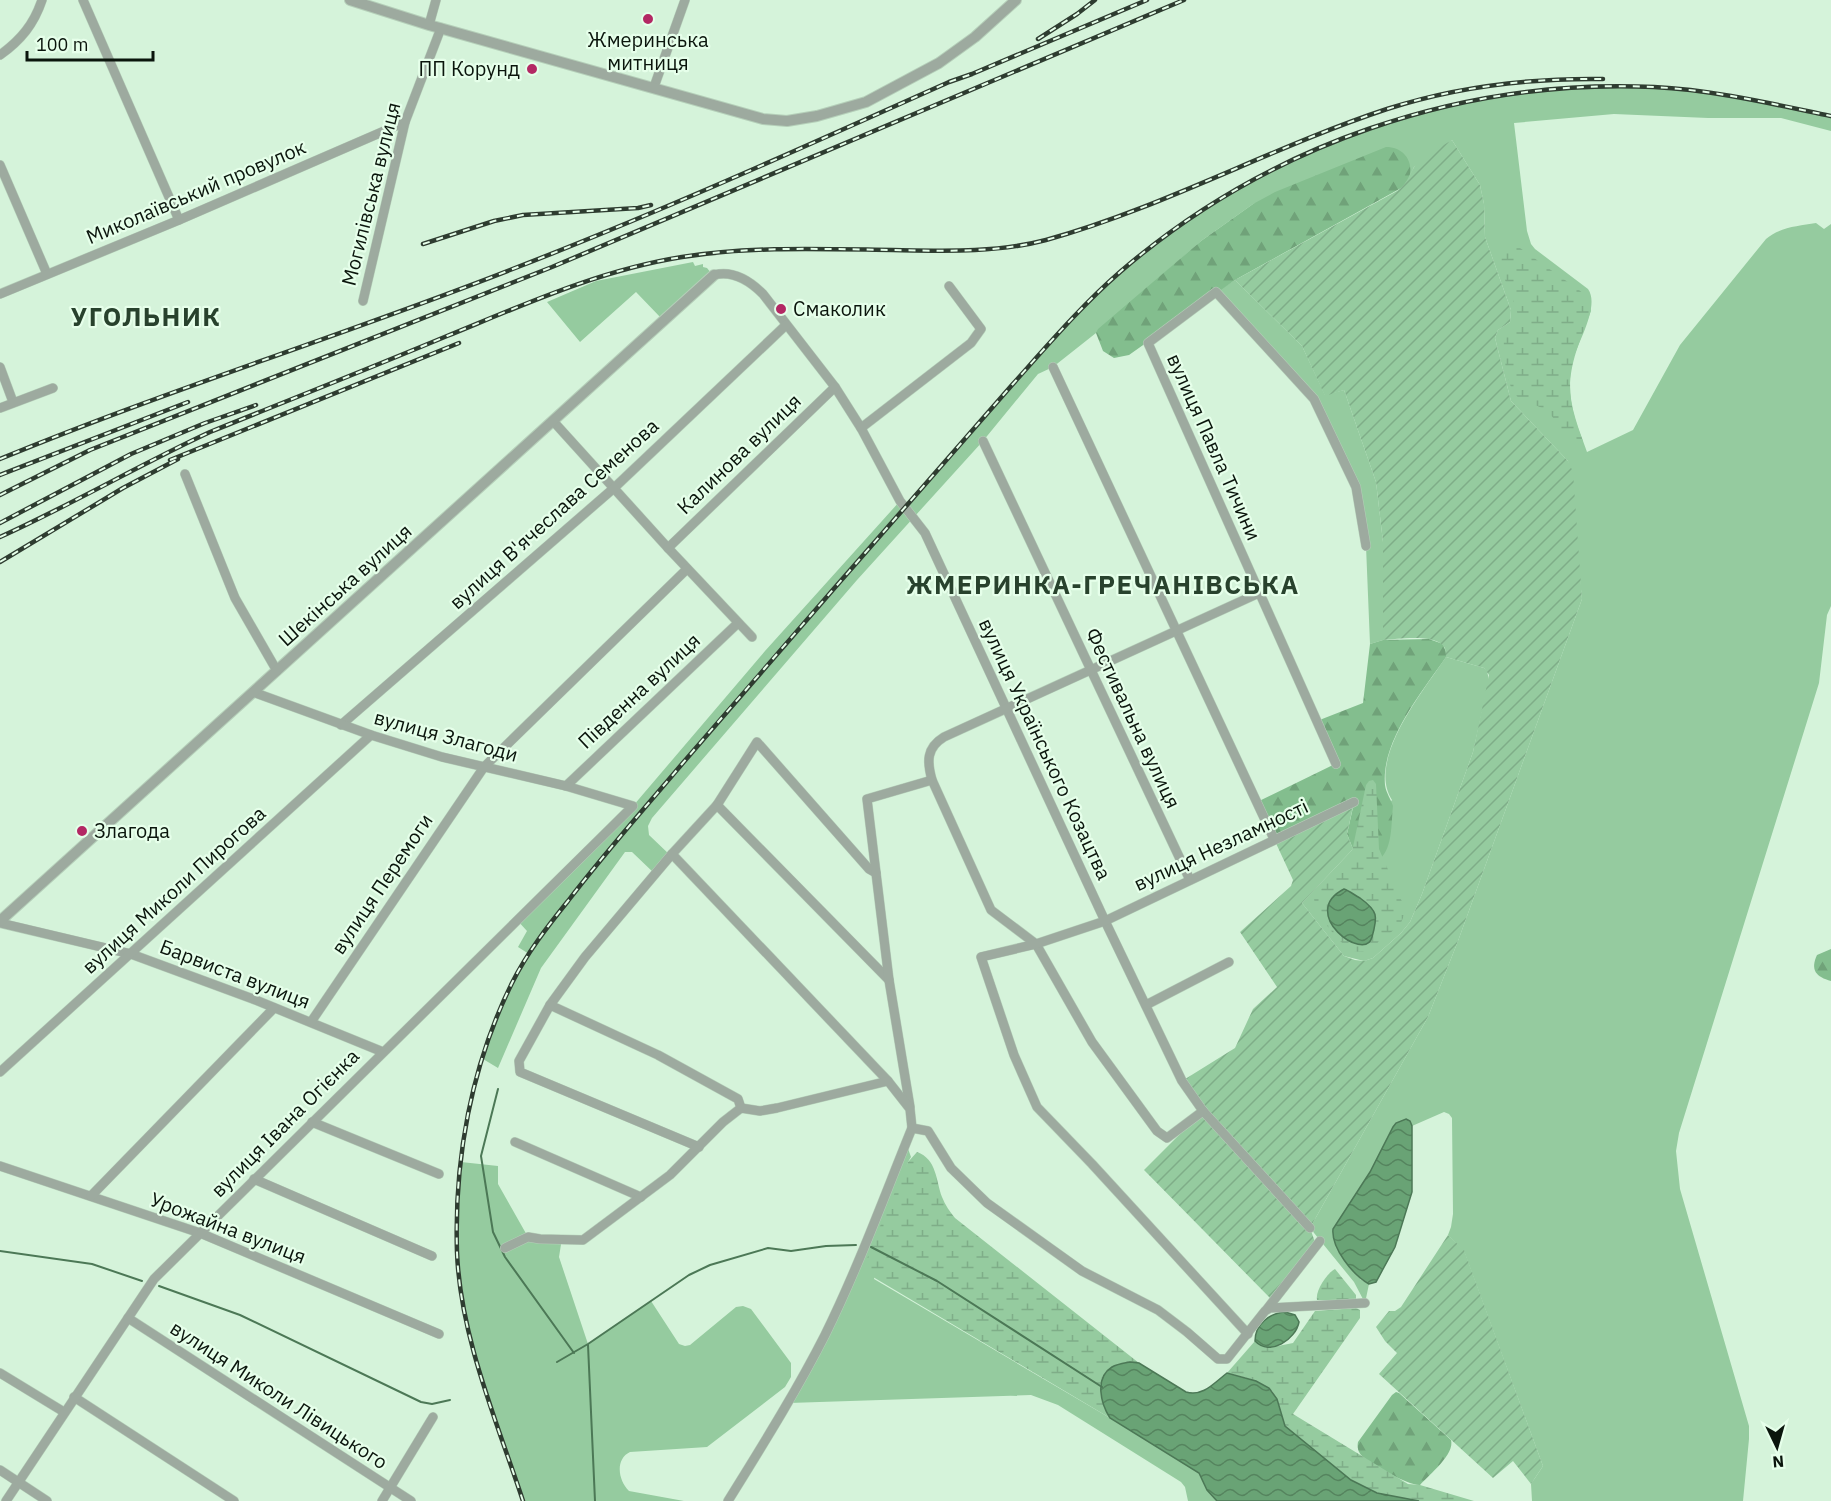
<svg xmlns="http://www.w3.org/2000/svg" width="1831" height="1501" font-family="'IBM Plex Sans',sans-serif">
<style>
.grass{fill:#95cb9f}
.forest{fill:url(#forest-firs)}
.wetland{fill:url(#wetland-marsh)}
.garden{fill:url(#garden-furrows)}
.water{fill:url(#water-waves);stroke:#4c7856;stroke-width:1.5}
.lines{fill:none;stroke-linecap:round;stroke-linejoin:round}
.stream{stroke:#4c7856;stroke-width:2}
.minor-casing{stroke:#b5cfb9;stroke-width:10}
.tertiary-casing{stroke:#b5cfb9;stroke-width:12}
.minor{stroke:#9daa9f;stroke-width:9}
.tertiary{stroke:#9daa9f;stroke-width:10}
.rail-casing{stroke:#2e3c30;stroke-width:4.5}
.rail{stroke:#e6ffea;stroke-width:2;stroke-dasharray:7;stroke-linecap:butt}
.poi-dot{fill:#b32864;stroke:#e6ffea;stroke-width:2}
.labels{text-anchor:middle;stroke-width:4.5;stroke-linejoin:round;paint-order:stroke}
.poi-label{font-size:20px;fill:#0a150c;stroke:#e6ffea;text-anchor:start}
.street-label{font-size:20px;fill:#0a150c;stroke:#e6ffea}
.district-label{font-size:26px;font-weight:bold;letter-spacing:1.5px;fill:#28422d;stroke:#e6ffea}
</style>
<defs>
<pattern id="forest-firs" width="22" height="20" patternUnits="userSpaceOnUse" patternTransform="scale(1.5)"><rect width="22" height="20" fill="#83be8e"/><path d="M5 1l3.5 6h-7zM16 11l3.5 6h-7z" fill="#70a279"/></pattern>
<pattern id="wetland-marsh" width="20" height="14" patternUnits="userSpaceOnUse" patternTransform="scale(1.5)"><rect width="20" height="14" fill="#95cb9f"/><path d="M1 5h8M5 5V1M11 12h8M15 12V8" fill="none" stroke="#7fad88"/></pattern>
<pattern id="garden-furrows" width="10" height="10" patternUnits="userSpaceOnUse" patternTransform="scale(1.5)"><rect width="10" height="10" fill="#95cb9f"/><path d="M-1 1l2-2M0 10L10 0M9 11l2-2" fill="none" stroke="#7fad88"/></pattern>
<pattern id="water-waves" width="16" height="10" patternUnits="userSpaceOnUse" patternTransform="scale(1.5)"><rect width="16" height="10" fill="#69a375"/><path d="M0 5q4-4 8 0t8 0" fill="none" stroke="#55845e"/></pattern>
</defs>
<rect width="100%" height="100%" fill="#d5f3da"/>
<g class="grass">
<path d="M1654,87L1748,99L1831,116V131L1781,118H1708L1614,114L1514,123L1527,231L1531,244L1535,249L1588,289C1600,306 1578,342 1573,360C1564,394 1576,421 1587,452L1633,430L1680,345L1766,239C1780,227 1798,226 1816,223L1824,229L1831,224V606L1827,615L1819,683L1679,1133L1676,1151L1680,1189L1749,1426V1439L1743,1501H1532L1531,1484L1543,1466L1464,1251L1448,1235L1451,1227L1453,1214L1452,1118L1449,1114L1444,1112L1412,1126L1410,1121L1396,1123L1370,1172L1360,1279L1369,1284L1365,1303L1354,1282L1310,1228L1428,1017L1458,941L1582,599L1568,461L1511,401L1495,338L1498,330L1510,322L1511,310L1485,237L1484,204L1480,185L1452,140L1414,167L1407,182L1410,169L1253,204L1201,241L1096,333L1053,367L1038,374L983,441L857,580L652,818L648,826L649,835L671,856L655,874L632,852H625L541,968L498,1068L483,1059L503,1002L529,954L518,947L527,931L517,920L633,806L765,651L900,501L906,508C971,433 1034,353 1106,285C1221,177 1375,109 1531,91C1572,87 1613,87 1654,87Z"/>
<path d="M693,262L695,266L703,264V267L707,268L711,273L661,318L636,292L580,342L547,302L596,281Z"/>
<path d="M1235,280L1302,346L1325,395L1344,390L1376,482L1383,542V640L1370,644L1366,546L1360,503L1314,399L1216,292Z"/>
<path d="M1446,657L1484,668L1487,671L1489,680L1473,752L1422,894L1410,922L1401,933L1373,958L1364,961L1344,956L1302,903L1353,849L1392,800C1366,760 1424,690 1446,657Z"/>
<path d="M906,1143L911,1157L908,1162L874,1279L1110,1418L1199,1473L1207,1490L1217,1501H1188L1185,1487L1181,1482L1058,1405L1031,1395L789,1403L806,1371Z"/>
<path d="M461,1162L498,1166V1184L528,1237L562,1238L559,1257L588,1344L651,1301L679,1344L685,1346L690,1345L736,1307L743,1306L751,1309L791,1363V1377L785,1387L707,1447L630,1452C615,1459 618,1480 629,1491L684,1501H523C497,1423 460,1337 457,1254C456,1223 459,1192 461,1162Z"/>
</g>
<g class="forest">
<path d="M1386,147C1409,147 1418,171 1403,187L1235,280L1129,355L1114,358L1103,351L1096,333L1098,329L1201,241L1253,204L1275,192Z"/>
<path d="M1429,639L1443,644L1446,652V657C1422,692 1381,741 1385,785C1386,793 1391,799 1393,806C1391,824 1393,847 1380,859L1353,849L1347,834L1354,803L1274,839L1257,802L1335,764L1317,721L1363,703L1370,644L1383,640Z"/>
<path d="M1831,949V981C1816,977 1810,970 1817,955Z"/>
<path d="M1396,1392L1399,1393L1451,1440C1455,1454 1430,1474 1420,1485C1409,1486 1370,1464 1362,1456C1358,1452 1357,1447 1358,1442L1392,1395Z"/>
</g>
<g class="wetland">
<path d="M1515,248H1520L1579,290C1587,296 1590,301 1591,311C1571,364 1560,386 1583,441V446L1576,449C1563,440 1560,423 1548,412C1540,405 1528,404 1519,398C1506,389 1503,352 1504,337L1517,322L1518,316C1515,298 1494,267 1504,252Z"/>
<path d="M1373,780L1376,784L1379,849L1403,904L1405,913L1400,925L1366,952C1361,952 1356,952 1351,950C1339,943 1314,912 1314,898L1317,893L1350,861L1366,785L1369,781Z"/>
<path d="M917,1152C937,1159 936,1181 942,1197C945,1205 950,1212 955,1218L1139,1363L1117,1373L1108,1406L1110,1418L868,1274L866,1262L871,1247L908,1162Z"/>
<path d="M1335,1269L1356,1295V1300H1317C1315,1291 1327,1273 1335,1269Z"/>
<path d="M1356,1308L1360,1310V1318L1293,1414L1408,1484L1420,1485L1474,1501H1384L1375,1498L1288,1436L1273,1392C1261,1380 1243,1377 1227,1373L1255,1341L1259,1344L1278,1346L1293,1343L1315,1311Z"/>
</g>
<g class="garden">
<path d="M1452,140L1480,185L1484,204L1485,237L1511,310L1510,322L1498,330L1495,338L1511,401L1568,461L1573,472L1582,599L1458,941L1428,1017L1310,1228L1315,1242L1271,1299L1144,1170L1203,1111L1182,1081L1235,1048L1253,1009L1277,987L1240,932L1291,886L1293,880L1274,839L1354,802L1347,834L1353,849L1302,903L1344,956L1355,960L1364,961L1373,958L1401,933L1410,922L1422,894L1473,752L1489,675L1484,668L1446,657L1445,648C1436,633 1399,639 1383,640V542L1376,482L1344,390L1325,396L1302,346L1235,280L1397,191C1410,182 1409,171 1419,161C1428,152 1441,147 1452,140Z"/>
<path d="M1448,1235L1464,1250L1543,1466L1531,1484L1513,1461L1493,1478L1379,1374L1397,1353L1385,1341L1376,1327L1389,1311H1395L1401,1307Z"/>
</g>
<g class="water">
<path d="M1344,889C1350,891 1354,895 1360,898C1378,911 1378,916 1372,937C1365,964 1297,913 1344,889Z"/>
<path d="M1406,1119L1410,1121L1412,1126V1192L1395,1247L1376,1282L1369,1284C1353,1275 1331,1248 1333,1229L1370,1172L1393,1127L1396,1123Z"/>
<path d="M1285,1312L1295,1315L1299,1322C1296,1339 1270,1357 1255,1341C1255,1324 1270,1313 1285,1312Z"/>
<path d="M1130,1362L1139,1363L1186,1392C1203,1397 1214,1383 1227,1373L1256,1381L1269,1388L1277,1399L1285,1426L1351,1480L1377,1493L1419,1501H1217L1207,1490L1199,1473L1110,1418C1101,1404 1094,1378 1112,1367C1117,1364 1125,1363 1130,1362Z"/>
</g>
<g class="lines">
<g class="stream">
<path d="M498,1089L481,1156L493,1232L505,1257L574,1353"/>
<path d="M871,1247L937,1281L1102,1387"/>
<path d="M0,1251L92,1264L142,1281"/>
<path d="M159,1286L240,1315L421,1402L432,1404L450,1400"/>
<path d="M588,1345L595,1501"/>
<path d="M557,1362L588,1344L689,1275L710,1265L768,1248L791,1251L826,1246L856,1245"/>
</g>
<defs>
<g id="minor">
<path d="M83,0L179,220"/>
<path d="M429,25L436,0"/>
<path d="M0,55C21,40 34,24 42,0"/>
<path d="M654,87L685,0"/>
<path d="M0,165L47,274"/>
<path d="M714,275C733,270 750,281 763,294L835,387L861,428L900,501L925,533L1105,921L1182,1081L1203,1111L1310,1228"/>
<path d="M0,294L179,220L405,122"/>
<path d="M363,301L405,122L441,28"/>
<path d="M0,367L13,402"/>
<path d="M1053,367L1274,839"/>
<path d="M0,408L53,388"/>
<path d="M553,421L668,548L752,637"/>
<path d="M861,428L971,343L981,329L949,286"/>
<path d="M983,441L1190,880"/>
<path d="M185,474L235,598L277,671"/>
<path d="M668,548L835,387"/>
<path d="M341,725L614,488L786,325"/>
<path d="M1336,764L1148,343L1216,292L1314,399L1356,487L1366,546"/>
<path d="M566,786L738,623"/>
<path d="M717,805L757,742L869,869L876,873"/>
<path d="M672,854L585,957L550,1005L658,1055L738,1099L741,1108"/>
<path d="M0,923L131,954L253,999L383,1052"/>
<path d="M550,1005L519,1061L520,1072L699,1147"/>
<path d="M1146,1005L1229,962"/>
<path d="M311,1022L484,767L687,569"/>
<path d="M0,1072L371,735"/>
<path d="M888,1081L672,854L717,805L889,980"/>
<path d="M910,1107L889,980L867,799L932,780"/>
<path d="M1203,1111L1167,1138L1157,1131L1092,1042L1036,944L991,910L932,780C927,762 926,748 944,737L1259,593"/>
<path d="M312,1122L439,1174"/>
<path d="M515,1142L641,1197"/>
<path d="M0,1166L200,1233L439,1334"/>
<path d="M254,1179L432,1256"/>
<path d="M91,1196L274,1008"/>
<path d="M505,1248L528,1237L540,1239L583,1240L670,1175L723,1122L741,1108L760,1111L777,1108L888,1081L910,1109L912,1128"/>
<path d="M1267,1309L1320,1241"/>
<path d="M128,1318L411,1501"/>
<path d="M1248,1334L1092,1164L1037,1107L1014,1055L981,957L1036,944L1105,921L1354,802"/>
<path d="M0,1373L64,1412"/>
<path d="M74,1397L234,1501"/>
<path d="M0,1470L47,1501"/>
<path d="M6,1501L154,1279L633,806L566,786L442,757L371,735L253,692"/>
<path d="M382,1501L433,1417"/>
<path d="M728,1501C762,1446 796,1392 825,1335C858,1268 884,1197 912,1128L928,1131L951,1168L987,1203L1082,1271L1158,1310L1187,1332L1218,1359H1227L1265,1311L1270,1308L1365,1303"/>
</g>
<g id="tertiary">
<path d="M350,0L429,25L763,119L787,121L817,116L866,102L939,63L975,37L1016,0"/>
<path d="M0,921L714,275"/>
</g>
</defs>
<use href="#minor" class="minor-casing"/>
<use href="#tertiary" class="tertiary-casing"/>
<use href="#minor" class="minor"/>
<use href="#tertiary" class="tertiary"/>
<defs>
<g id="rail">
<path d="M1038,39L1077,14L1095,0"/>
<path d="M423,244L494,221L523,215L638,208L651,205"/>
<path d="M0,459C167,390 341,336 510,270C658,213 804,147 949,82L972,74L1147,0"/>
<path d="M170,460L459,343"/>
<path d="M0,475L188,402"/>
<path d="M0,495L90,450L552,267L1184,0"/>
<path d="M0,523L131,454L205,423L256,405"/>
<path d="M0,537C71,505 139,465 210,432C289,400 368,369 447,336C523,305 600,270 682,257C752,246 823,249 893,250C944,251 997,253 1046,240C1162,208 1272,147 1387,109C1455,87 1531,78 1603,79"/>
<path d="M0,562L123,488L178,459"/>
<path d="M523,1501C497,1422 460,1336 457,1252C454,1160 471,1066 512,983C527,953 547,927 568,901C604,854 644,809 682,764C791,637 902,511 1012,385C1047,346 1081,306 1120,272C1267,145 1461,78 1654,87C1714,90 1773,104 1831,116"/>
</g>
</defs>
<use href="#rail" class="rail-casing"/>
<use href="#rail" class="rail"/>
</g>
<g class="poi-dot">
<circle cx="648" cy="19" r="6"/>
<circle cx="532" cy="69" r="6"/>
<circle cx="781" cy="309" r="6"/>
<circle cx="82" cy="831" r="6"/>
</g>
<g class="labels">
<g class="poi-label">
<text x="648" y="47" text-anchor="middle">Жмеринська<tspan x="648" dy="23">митниця</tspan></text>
<text x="520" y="76" text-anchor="end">ПП Корунд</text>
<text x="793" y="316">Смаколик</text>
<text x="94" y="838">Злагода</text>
</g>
<g class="street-label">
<text transform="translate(196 192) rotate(-23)" y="7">Миколаївський провулок</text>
<text transform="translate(371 194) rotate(-76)" y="7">Могилівська вулиця</text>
<text transform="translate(1214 447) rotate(66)" y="7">вулиця Павла Тичини</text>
<text transform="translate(739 454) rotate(-44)" y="7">Калинова вулиця</text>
<text transform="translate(554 514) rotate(-42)" y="7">вулиця В'ячеслава Семенова</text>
<text transform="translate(345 585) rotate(-42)" y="7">Шекінська вулиця</text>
<text transform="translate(639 691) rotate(-43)" y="7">Південна вулиця</text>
<text transform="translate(1133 718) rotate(65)" y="7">Фестивальна вулиця</text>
<text transform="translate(446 736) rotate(15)" y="7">вулиця Злагоди</text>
<text transform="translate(1045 749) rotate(65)" y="7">вулиця Українського Козацтва</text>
<text transform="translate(1221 845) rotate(-25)" y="7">вулиця Незламності</text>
<text transform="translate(382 884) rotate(-56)" y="7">вулиця Перемоги</text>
<text transform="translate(174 890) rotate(-42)" y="7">вулиця Миколи Пирогова</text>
<text transform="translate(235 974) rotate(21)" y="7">Барвиста вулиця</text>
<text transform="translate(285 1123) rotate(-45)" y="7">вулиця Івана Огієнка</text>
<text transform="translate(228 1228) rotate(21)" y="7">Урожайна вулиця</text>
<text transform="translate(279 1395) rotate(33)" y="7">вулиця Миколи Лівицького</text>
</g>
<g class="district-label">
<text x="146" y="326">УГОЛЬНИК</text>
<text x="1103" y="594">ЖМЕРИНКА-ГРЕЧАНІВСЬКА</text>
</g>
</g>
<g transform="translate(1777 1447) rotate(175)" stroke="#e6ffea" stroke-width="4.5" paint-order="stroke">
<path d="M0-4.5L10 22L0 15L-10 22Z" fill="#0a150c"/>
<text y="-9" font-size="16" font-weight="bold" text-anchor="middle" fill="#0a150c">N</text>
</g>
<path d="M27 51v9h126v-9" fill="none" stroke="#0a150c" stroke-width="3"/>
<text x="36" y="51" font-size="18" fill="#0a150c" stroke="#e6ffea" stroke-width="4.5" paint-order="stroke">100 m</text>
</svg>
